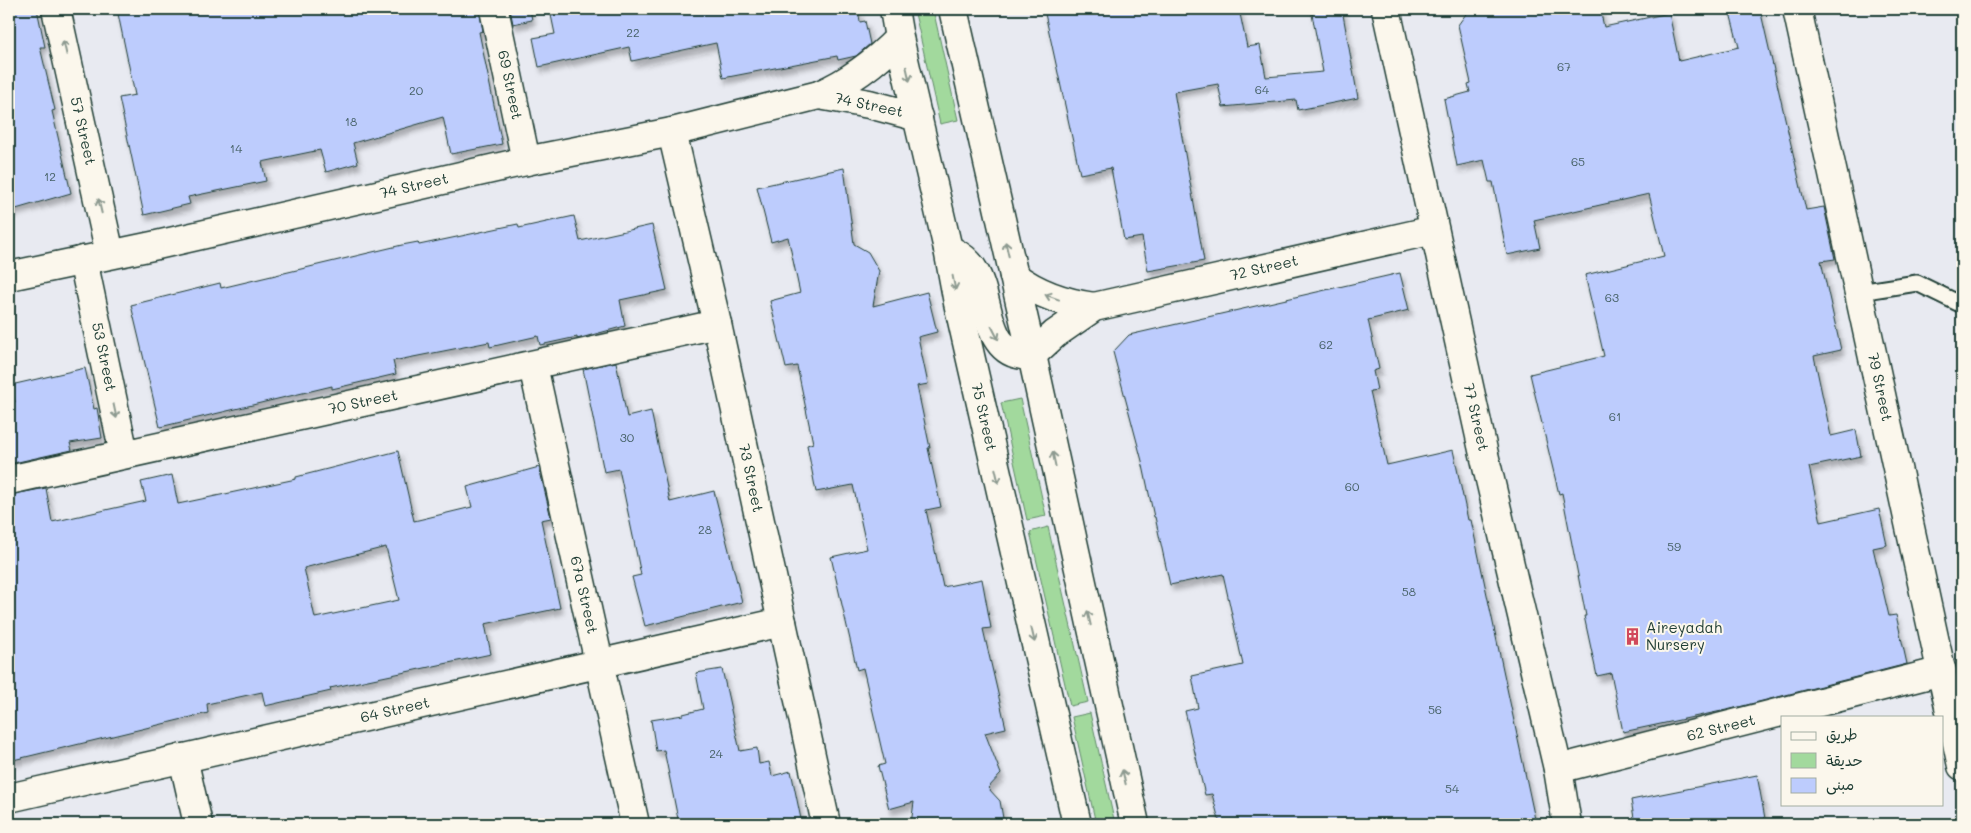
<svg xmlns="http://www.w3.org/2000/svg" width="1971" height="833" font-family="Mali,'Playpen Sans Arabic',sans-serif">
<style>
.green{fill:#a2d99d;stroke:#608b68}
.building{fill:#bdccfd;stroke:#1f3d34;fill-rule:evenodd;filter:url(#shadow)}
.lines{fill:none;stroke-linecap:round;stroke-linejoin:round}
.service-casing{stroke:#1f3d34;stroke-width:19}
.minor-casing{stroke:#1f3d34;stroke-width:31}
.tertiary-casing{stroke:#1f3d34;stroke-width:31}
.service{stroke:#fbf7ec;stroke-width:15}
.minor{stroke:#fbf7ec;stroke-width:28}
.tertiary{stroke:#fbf7ec;stroke-width:28}
.oneway{stroke:#8d9a90}
.labels{text-anchor:middle;stroke-width:4;stroke-linejoin:round;paint-order:stroke}
.number-label{font-size:12px;fill:#466166}
.street-label{font-size:15px;fill:#1f3d34;stroke:#fbf7ec}
.poi-label{font-size:15px;fill:#1f3d34;stroke:#fbf7ec;text-anchor:start}
</style>
<defs>
<filter id="shadow"><feDropShadow dx="3" dy="5.5" stdDeviation="2.5" flood-color="#0004"/></filter>
</defs>
<rect width="100%" height="100%" fill="#e8eaf1"/>
<filter id="ink" filterUnits="userSpaceOnUse"><feTurbulence type="fractalNoise" baseFrequency=".02" numOctaves="2"/><feDisplacementMap in="SourceGraphic" scale="10" xChannelSelector="R" yChannelSelector="G"/><feConvolveMatrix kernelMatrix="1 2 1 2 8 2 1 2 1" color-interpolation-filters="sRGB"/></filter>
<g filter="url(#ink)">
<g class="green">
<path d="M914,9H933L958,120L940,124Z"/>
<path d="M1020,399L1046,516L1027,520L1001,403Z"/>
<path d="M1048,527L1088,702L1070,706L1030,532Z"/>
<path d="M1090,713L1115,824H1096L1072,717Z"/>
</g>
<g class="building">
<path d="M9,9H37L45,47H40L55,110L52,111L71,193L9,211Z"/>
<path d="M117,9H479L483,31L479,32L502,144L451,154L443,117L353,143L358,163L326,172L320,150L262,162L266,181L188,197L190,204L144,215L119,98L135,95Z"/>
<path d="M510,9H530L532,20L513,24Z"/>
<path d="M579,9H858L860,22L865,21L870,44L856,56L838,60L837,56L723,78L716,43L632,61L629,47L539,67L533,38L555,34L551,15Z"/>
<path d="M1044,9H1239L1247,47L1260,45L1266,77L1323,72L1311,9H1342L1358,98L1298,110L1296,100L1223,107L1218,84L1174,92L1204,261L1148,271L1142,237L1124,240L1111,168L1080,174Z"/>
<path d="M1480,9H1600L1604,27L1669,13L1679,61L1739,47L1729,9H1760L1806,210L1824,207L1835,259L1821,261L1841,350L1814,356L1831,436L1856,430L1861,456L1809,467L1821,522L1879,509L1887,545L1873,548L1889,616L1896,615L1907,664L1731,709L1623,732L1611,673L1597,676L1584,616H1586L1562,493L1559,494L1530,374L1604,356L1585,275L1664,256L1649,194L1534,220L1540,248L1507,255L1493,182H1489L1484,160L1457,166L1444,99L1470,92L1468,84L1471,83L1458,25L1468,11Z"/>
<path d="M844,168L854,244L868,252L879,271L873,306L927,292L937,332L918,337L928,384L917,386L930,448H928L941,507L926,510L943,587L982,579L991,628L983,629L1006,728L985,733L1001,774L988,788L1000,801L1004,824H911L914,802L889,809L878,766L885,764L863,668L857,670L831,557L867,549L853,485L816,492L807,445L813,443L797,366L786,368L770,301L800,293L788,237L771,242L757,187Z"/>
<path d="M574,216L580,241L652,225L667,290L620,300L625,326L577,339V337L540,345L538,336L490,347L489,342L393,361L396,374L332,389V386L160,427L131,305L220,283L221,288L402,245L418,242L419,245L518,224L519,228Z"/>
<path d="M1400,273L1409,310L1368,320L1379,369L1373,371L1377,390L1370,391L1387,465L1453,450L1468,520H1471L1536,824H1220L1212,794L1205,795L1185,711L1198,708L1192,676L1243,665L1223,574L1170,585L1155,517H1154L1142,461L1113,352L1129,335Z"/>
<path d="M616,362L627,417L651,411L670,502L714,491L742,602L645,626L632,577L641,575L619,469L604,472L583,369Z"/>
<path d="M85,368L94,409L97,408L102,438L70,443L72,450L9,464V403L15,402L11,385Z"/>
<path d="M398,451L414,521L472,507L467,487L539,467L551,518L541,520L560,608L485,624L491,654L330,688L331,691L265,706L262,692L207,704L208,713L9,761V495L46,488L52,522L146,501L141,482L172,475L178,504L296,479V477ZM386,547L399,600L315,618L304,568Z"/>
<path d="M722,669L740,751L757,748L759,764L769,762L772,776L791,771L802,824H679L664,750L656,751L651,720L683,715V714L703,709L696,673Z"/>
<path d="M1757,775L1766,824H1635L1631,800Z"/>
</g>
<g class="lines">
<defs>
<path id="service" d="M1859,292L1917,283L1962,305"/>
<g id="minor">
<path d="M56,9L110,254"/>
<path d="M494,9L526,161"/>
<path d="M1386,9L1483,450L1558,769L1567,824"/>
<path d="M1797,9L1962,766"/>
<path d="M819,95L869,104L918,117"/>
<path d="M672,132L717,324L826,824"/>
<path d="M83,260L124,454"/>
<path d="M9,276L157,245L526,161L672,132L819,95C851,81 875,63 899,38"/>
<path d="M1014,276C1038,294 1064,303 1094,307"/>
<path d="M1032,355L1055,334L1094,307L1434,230"/>
<path d="M533,366L635,824"/>
<path d="M9,480L717,324"/>
<path d="M183,758L198,824"/>
<path d="M1558,769L1942,671"/>
<path d="M9,798L782,622"/>
</g>
<g id="tertiary">
<path d="M894,9L899,38L948,249L958,303L1077,824"/>
<path d="M953,9L1032,355L1135,824"/>
<path d="M948,249C959,254 968,260 974,271C992,299 983,359 1032,355"/>
</g>
</defs>
<use href="#service" class="service-casing"/>
<use href="#minor" class="minor-casing"/>
<use href="#tertiary" class="tertiary-casing"/>
<use href="#service" class="service"/>
<use href="#minor" class="minor"/>
<use href="#tertiary" class="tertiary"/>
</g>
<defs><path id="oneway-shaft" d="M-6 0H5M1.5-3L5.5 0L1.5 3" fill="none" stroke-width="1.6" stroke-linecap="round" stroke-linejoin="round" transform="scale(1.25)"/></defs>
<g class="oneway">
<use href="#oneway-shaft" transform="translate(65 48) rotate(-103)"/>
<use href="#oneway-shaft" transform="translate(908 74) rotate(77)"/>
<use href="#oneway-shaft" transform="translate(100 206) rotate(-103)"/>
<use href="#oneway-shaft" transform="translate(1007 249) rotate(-103)"/>
<use href="#oneway-shaft" transform="translate(954 283) rotate(79)"/>
<use href="#oneway-shaft" transform="translate(1052 297) rotate(-160)"/>
<use href="#oneway-shaft" transform="translate(995 333) rotate(63)"/>
<use href="#oneway-shaft" transform="translate(115 411) rotate(78)"/>
<use href="#oneway-shaft" transform="translate(1054 459) rotate(-102)"/>
<use href="#oneway-shaft" transform="translate(997 476) rotate(77)"/>
<use href="#oneway-shaft" transform="translate(1089 618) rotate(-103)"/>
<use href="#oneway-shaft" transform="translate(1033 635) rotate(77)"/>
<use href="#oneway-shaft" transform="translate(1124 777) rotate(-103)"/>
</g>
</g>
<defs>
<symbol id="building-bare" viewBox="-9 -9 18 18"><path d="M-4-6H4V6H1V3H-1V6H-4ZM-2.5-4.3h1.7v1.8h-1.7ZM.8-4.3h1.7v1.8H.8ZM-2.5-1h1.7V.8h-1.7ZM.8-1h1.7V.8H.8Z" fill="#d1495b" stroke="#fbf7ec" stroke-width="2.5" paint-order="stroke"/></symbol>
</defs>
<g fill-rule="evenodd">
<use href="#building-bare" x="1620" y="624" width="25" height="25"/>
</g>
<g class="labels">
<g class="number-label">
<text x="633" y="37">22</text>
<text x="1564" y="71">67</text>
<text x="1262" y="94">64</text>
<text x="416" y="95">20</text>
<text x="351" y="126">18</text>
<text x="236" y="153">14</text>
<text x="1578" y="166">65</text>
<text x="50" y="181">12</text>
<text x="1612" y="302">63</text>
<text x="1326" y="349">62</text>
<text x="1615" y="421">61</text>
<text x="627" y="442">30</text>
<text x="1352" y="491">60</text>
<text x="705" y="534">28</text>
<text x="1674" y="551">59</text>
<text x="1409" y="596">58</text>
<text x="1435" y="714">56</text>
<text x="716" y="758">24</text>
<text x="1452" y="793">54</text>
</g>
<g class="street-label">
<text transform="translate(510 85) rotate(78)" y="5">69 Street</text>
<text transform="translate(869 105) rotate(12)" y="5">74 Street</text>
<text transform="translate(83 131) rotate(77)" y="5">57 Street</text>
<text transform="translate(414 186) rotate(-13)" y="5">74 Street</text>
<text transform="translate(1264 268) rotate(-13)" y="5">72 Street</text>
<text transform="translate(104 357) rotate(78)" y="5">53 Street</text>
<text transform="translate(1880 387) rotate(78)" y="5">79 Street</text>
<text transform="translate(363 402) rotate(-12)" y="5">70 Street</text>
<text transform="translate(984 417) rotate(77)" y="5">75 Street</text>
<text transform="translate(1476 417) rotate(77)" y="5">77 Street</text>
<text transform="translate(751 478) rotate(78)" y="5">73 Street</text>
<text transform="translate(584 595) rotate(77)" y="5">67a Street</text>
<text transform="translate(395 710) rotate(-13)" y="5">64 Street</text>
<text transform="translate(1721 728) rotate(-14)" y="5">62 Street</text>
</g>
<g class="poi-label">
<text x="1646" y="633">Aireyadah<tspan x="1646" dy="17">Nursery</tspan></text>
</g>
</g>
<rect width="1971" height="833" fill="none" stroke="#fbf7ec" stroke-width="30"/>
<rect x="15" y="15" width="1941" height="803" fill="none" stroke="#1f3d34" stroke-width="2" filter="url(#ink)"/>
<rect x="1781" y="716" width="162" height="90" fill="#fbf7ec" stroke="#a3ada2"/>
<rect x="1791" y="732" width="25" height="8" fill="#fbf7ec" stroke="#a3ada2"/>
<text x="1826" y="740" font-size="15" fill="#1f3d34">طريق</text>
<rect x="1791" y="753" width="25" height="15" fill="#a2d99d" stroke="#a3ada2"/>
<text x="1826" y="766" font-size="15" fill="#1f3d34">حديقة</text>
<rect x="1791" y="778" width="25" height="15" fill="#bdccfd" stroke="#a3ada2"/>
<text x="1826" y="790" font-size="15" fill="#1f3d34">مبنى</text>
</svg>
